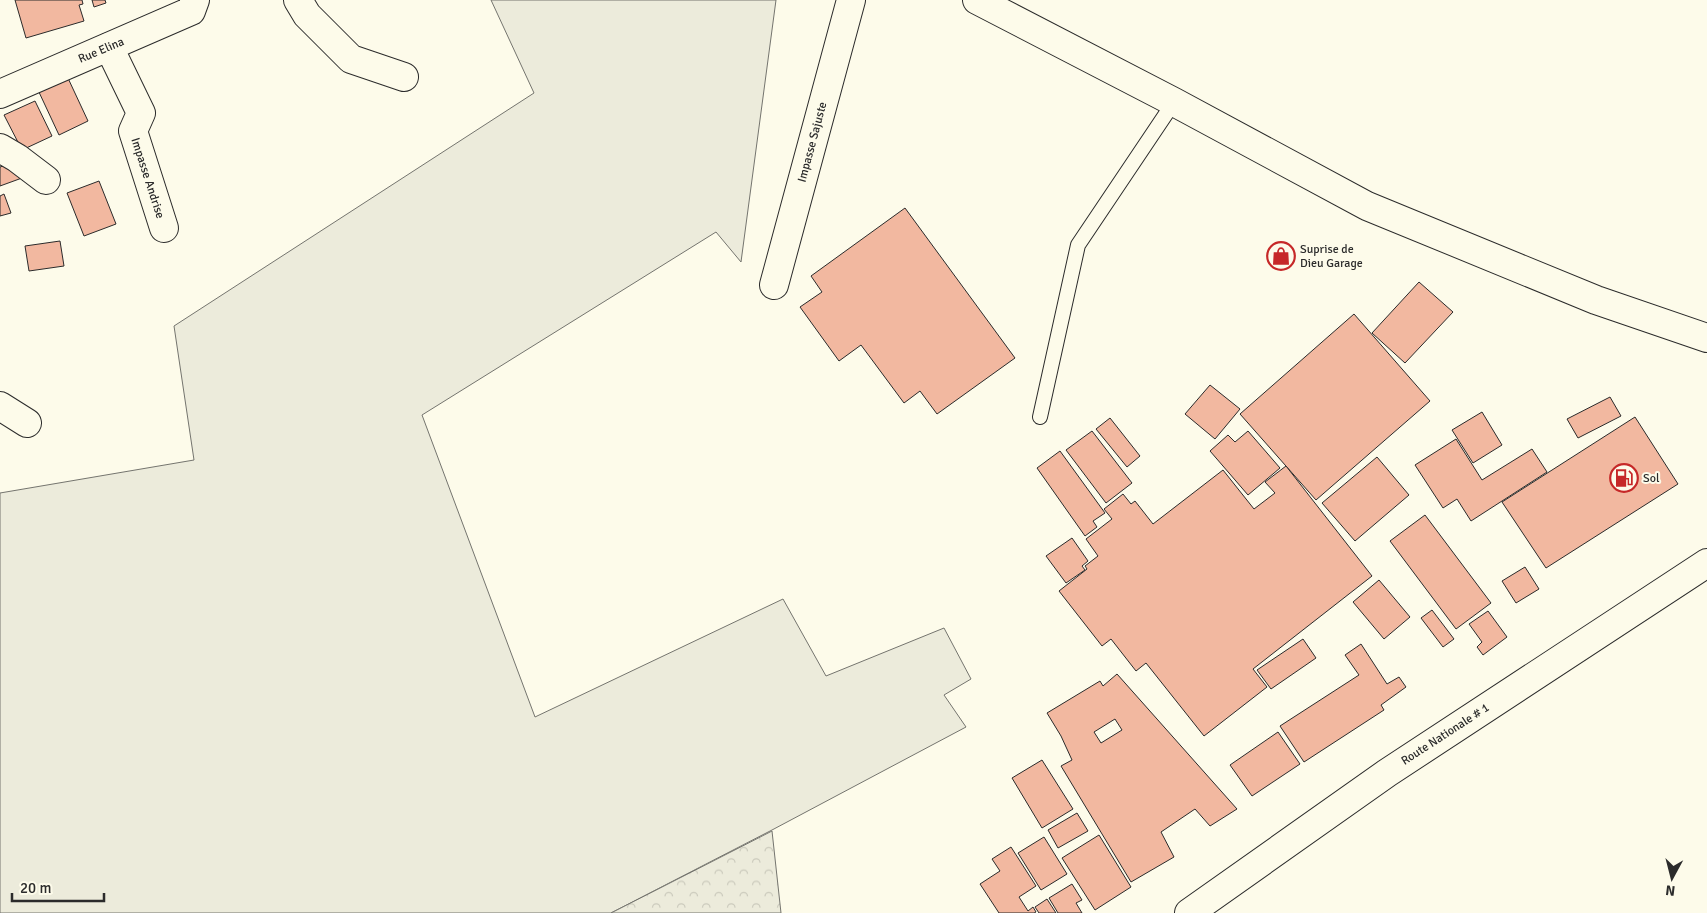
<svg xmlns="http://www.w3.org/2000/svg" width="1707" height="913" font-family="Signika,sans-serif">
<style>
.grass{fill:#ecebdb;stroke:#74746e}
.forest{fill:url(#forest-crowns);stroke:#74746e}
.building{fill:#f2b8a0;stroke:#2b2b2b;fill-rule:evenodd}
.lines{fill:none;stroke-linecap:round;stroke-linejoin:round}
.lane-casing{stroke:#2b2b2b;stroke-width:16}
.street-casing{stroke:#2b2b2b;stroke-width:30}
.secondary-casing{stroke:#2b2b2b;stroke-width:30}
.primary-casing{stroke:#2b2b2b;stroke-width:30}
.lane{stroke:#fdfbea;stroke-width:14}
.street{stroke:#fdfbea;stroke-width:28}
.secondary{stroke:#fdfbea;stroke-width:28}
.primary{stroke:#fdfbea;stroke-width:28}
.labels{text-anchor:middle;stroke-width:4;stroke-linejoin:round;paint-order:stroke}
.street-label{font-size:12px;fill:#2b2b2b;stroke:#fdfbea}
.poi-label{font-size:12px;fill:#2b2b2b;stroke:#fdfbea;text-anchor:start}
</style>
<defs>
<pattern id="forest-crowns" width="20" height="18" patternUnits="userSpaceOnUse" patternTransform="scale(1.25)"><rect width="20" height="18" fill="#ecebdb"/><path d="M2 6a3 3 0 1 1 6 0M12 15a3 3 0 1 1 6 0" fill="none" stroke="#cbcabc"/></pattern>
</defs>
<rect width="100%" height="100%" fill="#fdfbea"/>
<path class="grass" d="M491,0H776L741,262L716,232L422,415L535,717L783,599L826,676L944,628L971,679L944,695L966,727L772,830L611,913H0V493L194,460L174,326L534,93Z"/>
<path class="forest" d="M772,831L781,913H611Z"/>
<g class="building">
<path d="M15,0H82L83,4L79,5L84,21L26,38Z"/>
<path d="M92,0H105L106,3L94,7Z"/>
<path d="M67,76L88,121L59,135L38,90Z"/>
<path d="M35,101L52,136L22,150L4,115Z"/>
<path d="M16,161L22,178L0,186V167Z"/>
<path d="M99,181L116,224L84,236L67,193Z"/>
<path d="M4,194L11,213L0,216V196Z"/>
<path d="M905,208L1015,358L937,414L920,391L904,403L861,345L839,361L800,307L822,292L811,276Z"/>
<path d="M60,241L64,266L29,271L25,246Z"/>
<path d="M1419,282L1453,312L1405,363L1372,333Z"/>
<path d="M1354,314L1430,401L1316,500L1240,414Z"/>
<path d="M1210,385L1240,409L1215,439L1185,414Z"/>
<path d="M1610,397L1621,416L1578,438L1567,419Z"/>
<path d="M1482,412L1502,445L1473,463L1452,430Z"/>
<path d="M1635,417L1678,484L1546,568L1502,502Z"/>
<path d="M1110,418L1140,456L1127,467L1096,429Z"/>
<path d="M1092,431L1132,483L1106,503L1066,450Z"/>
<path d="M1248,431L1280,468L1248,495L1210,451L1228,435L1235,442Z"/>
<path d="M1456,439L1482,480L1532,449L1547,472L1471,521L1457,499L1443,508L1415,465Z"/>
<path d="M1060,451L1105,513L1093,521L1097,527L1085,536L1037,468Z"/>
<path d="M1377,457L1409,495L1355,541L1322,503Z"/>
<path d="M1286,466L1372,576L1253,669L1267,687L1204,736L1146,663L1136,671L1111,639L1102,646L1059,591L1087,569L1085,566L1098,556L1086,539L1112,519L1104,509L1123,494L1131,504L1135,501L1153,524L1223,470L1254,509L1275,493L1265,482Z"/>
<path d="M1425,515L1491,603L1456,629L1390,541Z"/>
<path d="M1072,538L1088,561L1082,566L1085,570L1066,583L1046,556Z"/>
<path d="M1525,567L1539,589L1516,603L1502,581Z"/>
<path d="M1379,580L1410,617L1384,639L1353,602Z"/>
<path d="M1432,610L1454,639L1443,647L1421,618Z"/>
<path d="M1488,611L1507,637L1483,655L1477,647L1482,642L1469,624Z"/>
<path d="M1303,639L1316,658L1271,689L1257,670Z"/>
<path d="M1361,644L1387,684L1399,677L1406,687L1381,705L1384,710L1304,762L1280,726L1359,675L1345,655Z"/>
<path d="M1117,674L1237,809L1210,826L1195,809L1161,832L1174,857L1131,882L1061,766L1072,760L1061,736L1047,713L1100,681L1103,686ZM1115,719L1122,730L1101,743L1094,732Z"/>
<path d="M1278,732L1300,764L1252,796L1230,765Z"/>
<path d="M1042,760L1073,809L1042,828L1012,778Z"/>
<path d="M1077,813L1088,831L1058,848L1048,830Z"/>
<path d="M1099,835L1131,887L1095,910L1062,858Z"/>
<path d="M1044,837L1067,874L1041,890L1018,853Z"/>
<path d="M1011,847L1036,886L1019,897L1028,911L1033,907L1036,912L1034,913H999L980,884L1000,871L992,859Z"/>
<path d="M1072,884L1082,900L1076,903L1082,913H1058L1049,898Z"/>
<path d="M1047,899L1056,913H1039L1035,907Z"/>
</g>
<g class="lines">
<defs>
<path id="lane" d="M1040,417L1078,245L1174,102"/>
<g id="street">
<path d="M298,0L307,15L351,59L404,77"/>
<path d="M109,47L141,113L133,131L164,228"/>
<path d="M0,94L191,11L195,0"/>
<path d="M0,148L17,158L46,180"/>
<path d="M774,285L851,0"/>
<path d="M0,406L27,423"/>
</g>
<path id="secondary" d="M977,0L1174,102L1367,206L1596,300L1707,338"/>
<path id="primary" d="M1189,913L1387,773L1707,563"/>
</defs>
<use href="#lane" class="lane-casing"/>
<use href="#street" class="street-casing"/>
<use href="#secondary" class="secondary-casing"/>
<use href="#primary" class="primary-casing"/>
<use href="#lane" class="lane"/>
<use href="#street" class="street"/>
<use href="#secondary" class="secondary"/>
<use href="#primary" class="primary"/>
</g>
<defs>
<symbol id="shop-ring" viewBox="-11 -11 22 22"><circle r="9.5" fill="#fdfbea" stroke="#c62828" stroke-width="1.5"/><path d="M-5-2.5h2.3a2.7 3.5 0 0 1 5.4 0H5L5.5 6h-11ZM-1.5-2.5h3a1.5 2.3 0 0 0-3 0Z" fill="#c62828"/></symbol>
<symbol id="fuel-ring" viewBox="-11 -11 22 22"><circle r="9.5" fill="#fdfbea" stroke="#c62828" stroke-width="1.5"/><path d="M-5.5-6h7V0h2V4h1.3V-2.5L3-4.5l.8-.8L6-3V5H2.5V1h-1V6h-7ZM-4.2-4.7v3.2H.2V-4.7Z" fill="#c62828"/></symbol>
</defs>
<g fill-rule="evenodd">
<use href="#shop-ring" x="1265" y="240" width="32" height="32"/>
<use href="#fuel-ring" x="1608" y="462" width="32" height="32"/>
</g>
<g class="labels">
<g class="street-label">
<text transform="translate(101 50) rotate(-23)" y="4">Rue Elina</text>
<text transform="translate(812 142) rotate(-75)" y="4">Impasse Sajuste</text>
<text transform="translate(148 178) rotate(72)" y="4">Impasse Andrise</text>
<text transform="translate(1445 734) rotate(-33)" y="4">Route Nationale # 1</text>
</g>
<g class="poi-label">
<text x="1300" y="253">Suprise de<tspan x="1300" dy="14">Dieu Garage</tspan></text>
<text x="1643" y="482">Sol</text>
</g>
</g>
<g transform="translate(1672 878) rotate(187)" stroke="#fdfbea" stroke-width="4" paint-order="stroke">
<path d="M0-4L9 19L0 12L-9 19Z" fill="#2b2b2b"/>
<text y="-8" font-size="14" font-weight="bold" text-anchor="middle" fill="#2b2b2b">N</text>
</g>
<path d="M12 893v8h92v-8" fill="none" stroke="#2b2b2b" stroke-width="2.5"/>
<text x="20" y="893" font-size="15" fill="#2b2b2b" stroke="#fdfbea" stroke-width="4" paint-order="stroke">20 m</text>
</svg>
